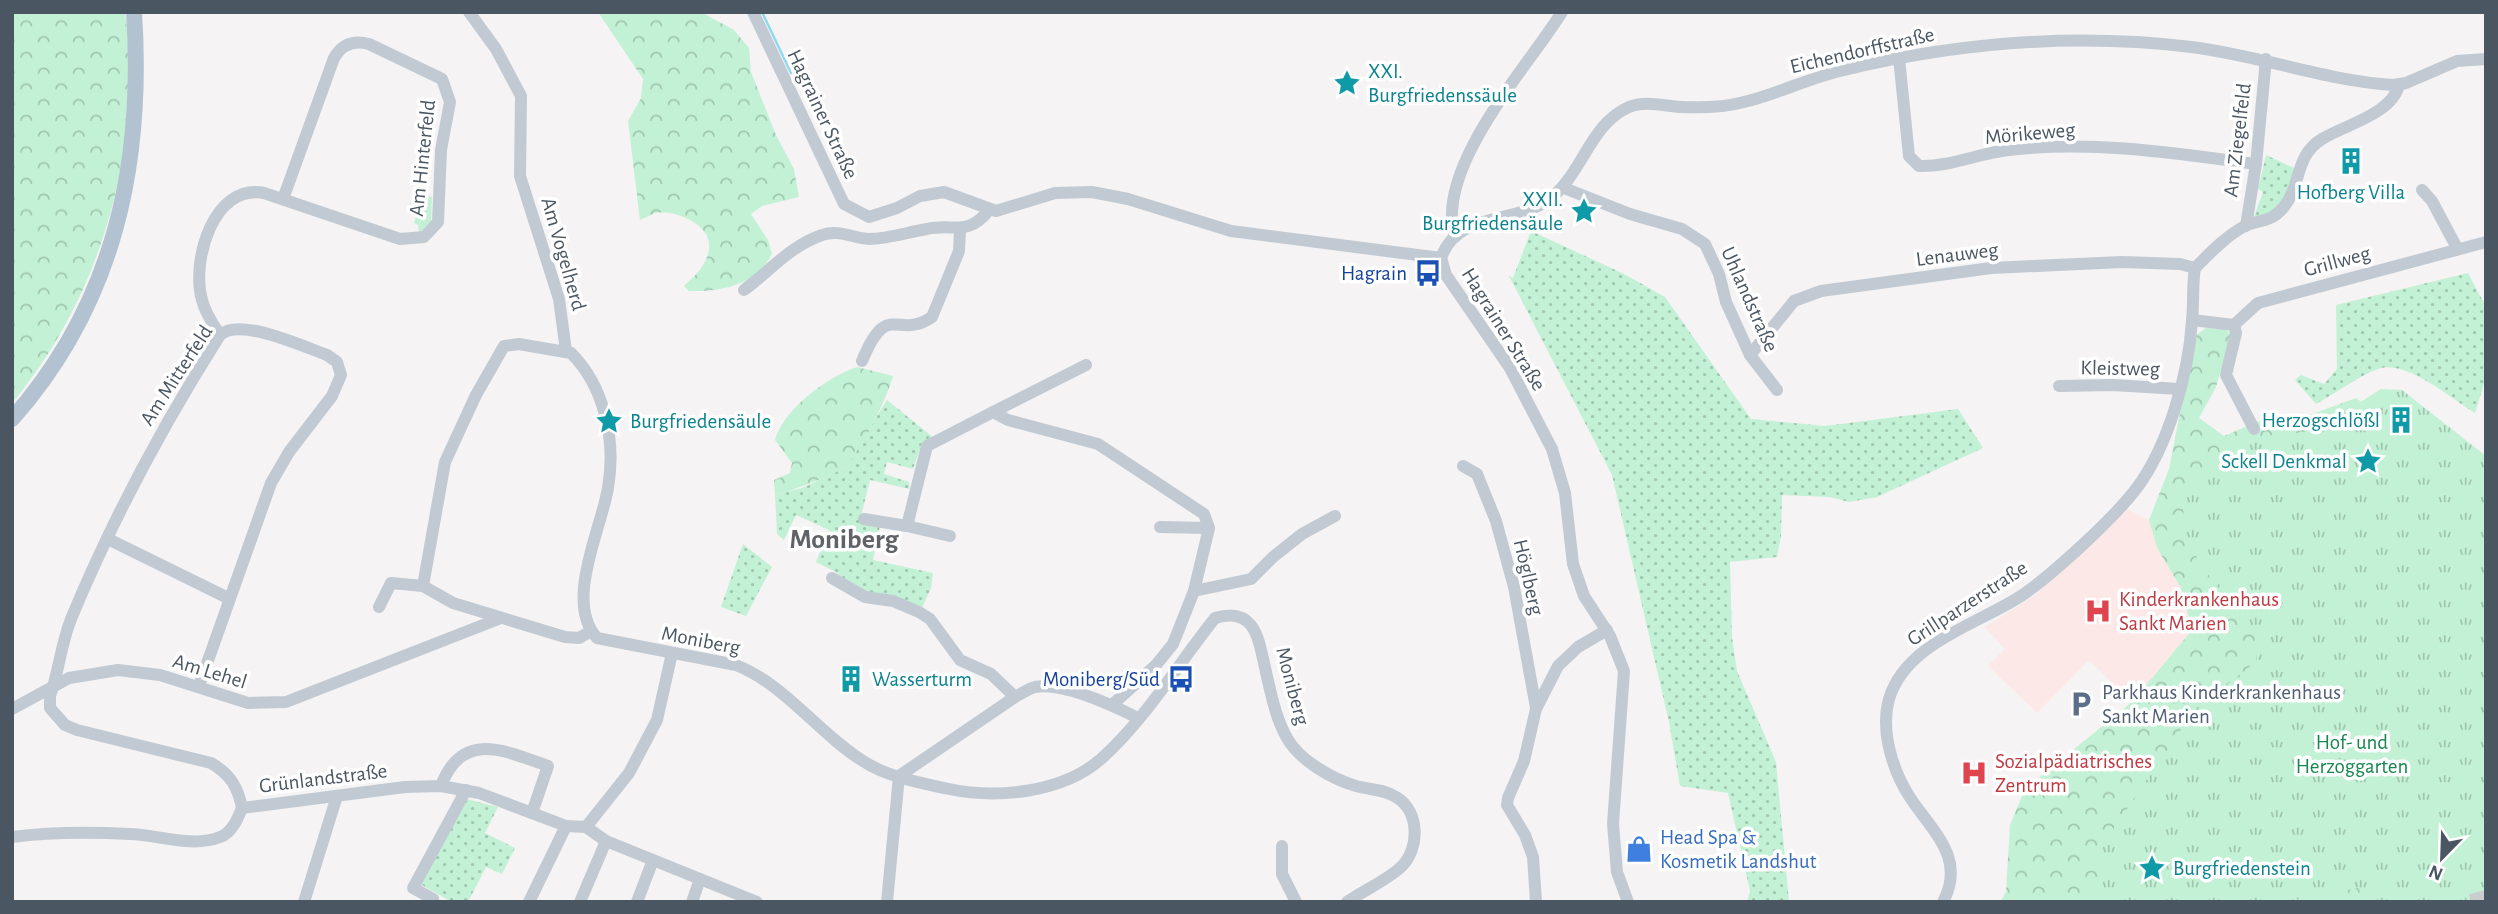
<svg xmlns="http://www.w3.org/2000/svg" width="2498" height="914" font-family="'Alegreya Sans',sans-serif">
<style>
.medical{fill:#fce8e6}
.grass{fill:url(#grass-dots)}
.forest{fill:url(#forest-crowns)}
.park{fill:url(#park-tufts)}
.garden{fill:#c3f1d5}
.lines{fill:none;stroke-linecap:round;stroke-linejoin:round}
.stream{stroke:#90daee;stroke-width:2.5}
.major-tunnel{stroke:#caccce;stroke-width:16;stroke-dasharray:16 8;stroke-linecap:butt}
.minor{stroke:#c1cad2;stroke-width:12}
.major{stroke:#b3c2d1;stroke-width:16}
.labels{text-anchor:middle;stroke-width:7;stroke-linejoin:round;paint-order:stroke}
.street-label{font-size:21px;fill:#4a5661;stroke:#fff}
.culture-label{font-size:21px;fill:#0d838f;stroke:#fff;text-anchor:start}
.transit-label{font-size:21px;fill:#164399;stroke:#fff;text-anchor:end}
.health-label{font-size:21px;fill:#be3a42;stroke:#fff;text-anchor:start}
.service-label{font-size:21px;fill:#4e5e75;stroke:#fff;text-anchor:start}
.park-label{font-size:21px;fill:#17864f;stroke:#fff}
.shop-label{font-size:21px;fill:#366cbe;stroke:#fff;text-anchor:start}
.district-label{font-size:28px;font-weight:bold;fill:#5f6368;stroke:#fff}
</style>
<defs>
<pattern id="grass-dots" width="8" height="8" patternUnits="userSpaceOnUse" patternTransform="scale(1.75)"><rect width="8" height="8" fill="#c3f1d5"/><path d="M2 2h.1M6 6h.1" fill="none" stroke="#a0c6b0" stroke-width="1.8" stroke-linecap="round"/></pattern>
<pattern id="forest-crowns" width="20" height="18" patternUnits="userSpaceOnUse" patternTransform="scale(1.75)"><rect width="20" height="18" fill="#c3f1d5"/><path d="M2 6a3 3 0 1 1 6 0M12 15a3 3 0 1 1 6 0" fill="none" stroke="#a0c6b0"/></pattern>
<pattern id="park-tufts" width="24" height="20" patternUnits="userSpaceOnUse" patternTransform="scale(1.75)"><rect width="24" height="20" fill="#c3f1d5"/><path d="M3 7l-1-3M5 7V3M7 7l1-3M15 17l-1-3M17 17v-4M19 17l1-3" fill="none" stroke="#a0c6b0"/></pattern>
</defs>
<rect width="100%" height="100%" fill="#f5f3f3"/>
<path class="medical" d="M2127,509L2149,520L2157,548L2181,588L2192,630L2132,702L2089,660L2037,713L1988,666L2005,649L1985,627L2034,596Z"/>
<g class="grass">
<path d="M2266,155L2296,169C2287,195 2284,213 2254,217L2263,192L2258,189Z"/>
<path d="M1531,231L1624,274L1665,297L1751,419L1825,426L1958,409L1983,448L1877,497L1849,502L1830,497L1782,495L1781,536L1777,557L1730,562L1732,637L1737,671L1776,762L1789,902H1747L1750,891L1728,793L1680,786L1669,722L1612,475L1509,276L1513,278Z"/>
<path d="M2468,273L2486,307V377L2475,413C2452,399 2405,358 2378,369C2357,377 2336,393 2316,404L2295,380L2301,375L2324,384L2337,369L2336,305Z"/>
<path d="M887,400L934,438L921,446L913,469L887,462L884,474L909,482L910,489L870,480L860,520L880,526L873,560L933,573L931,588L921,610L855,588L836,572L816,562L829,530L796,515L784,540L777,534L775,495L802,488L844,468Z"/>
<path d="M743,544L772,567L746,616L721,607Z"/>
<path d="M466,799L498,807L485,833L515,848L502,874L486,867L468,902H452L420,884Z"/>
</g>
<g class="forest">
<path d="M12,12H125C143,150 101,296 12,403Z"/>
<path d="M598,12H701L734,30L749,48L751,72L776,135L794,169L799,197L762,206L751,214L768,240L772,254C756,285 721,292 689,291L684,286C696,275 710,262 709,244C709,224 673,209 656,213C651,214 645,218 640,220L628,121L641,98L643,79Z"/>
<path d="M2206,328L2225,329L2231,335L2216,387L2199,418L2224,436L2267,418L2277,427L2356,398L2376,413L2486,902H2000L2006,892L2010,825L2025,789L2132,702L2192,630L2181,588L2157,548L2149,520L2169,469L2195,336Z"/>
<path d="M857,367L893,376C888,396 860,453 845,467C839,473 786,493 775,495L774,480L790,473L792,463L775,440C783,410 828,376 857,367Z"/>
</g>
<path class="park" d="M2381,389L2402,390L2486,456V902H2380L2358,888L2285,902H2102L2100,887L2103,844L2195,709L2256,662L2259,634C2234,604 2204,577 2188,540C2166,489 2223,449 2265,437C2278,433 2293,435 2307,431C2335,422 2357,403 2381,389Z"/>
<path class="garden" d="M415,191L432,197L431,221L419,233L418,225L414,223L418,209L409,206Z"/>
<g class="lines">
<path class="stream" d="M762,12L791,73"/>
<path class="major-tunnel" d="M2471,902L2486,898"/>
<g class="minor">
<path d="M469,12L496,49L521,96L520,176L559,299L566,351"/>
<path d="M753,12L844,204L869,217L897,208L920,196L944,192L996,211L1055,193L1092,192L1128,199L1231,231L1441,258"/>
<path d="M1899,58L1909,156L1919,166C1950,167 1979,153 2009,150C2091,140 2175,153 2256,164"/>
<path d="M1564,188L1630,214L1682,229L1705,244L1719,274L1726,302L1750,355L1777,390"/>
<path d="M2422,190L2432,201L2457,248"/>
<path d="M2246,226L2256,164L2266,59"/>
<path d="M1454,234C1437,165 1527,68 1562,12"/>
<path d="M1441,258C1457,212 1512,224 1547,201C1582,177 1589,124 1629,107C1645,100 1664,106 1681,107C1702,108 1725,107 1744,102C1777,94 1807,79 1840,71C1954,43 2074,33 2191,47C2258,55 2327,81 2393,85L2406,83L2457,61L2486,59"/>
<path d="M1441,258L1446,275L1510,368L1552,449L1565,493L1573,564L1584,596L1610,636L1624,671L1613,824L1617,872L1628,902"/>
<path d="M744,290C770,271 790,246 822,235C838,229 853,238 869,239C888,239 908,232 927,229C953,223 968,237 989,210"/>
<path d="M2192,320L2234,325L2236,333L2226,375L2254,429"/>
<path d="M2234,325L2258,303L2486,242"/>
<path d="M220,335C213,324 205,313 202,300C191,262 213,183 264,193L400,239L424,237L438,222L441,150L450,102L442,79L369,44C354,40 342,44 334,58L283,199"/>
<path d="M1750,355L1794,301L1821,291L1991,268L2122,262L2180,264L2195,268"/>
<path d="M862,361C888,298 897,341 932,317L959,251L960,230"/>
<path d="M2059,386L2113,385L2179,389"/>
<path d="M993,412L1086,365"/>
<path d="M1463,466L1477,474L1496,521L1514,587L1536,708"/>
<path d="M864,519L907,526L927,446L993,412L1008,420L1098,444L1204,514L1209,528L1194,591L1173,644L1156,665L1112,705"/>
<path d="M907,526L950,536"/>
<path d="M1160,527L1209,528"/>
<path d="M108,539L228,598"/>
<path d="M832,578L865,597L893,601L919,612L930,619L960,660L991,674L1015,697C1021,694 1028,689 1035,687C1063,682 1112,705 1138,718"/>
<path d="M1194,591L1251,579L1273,557L1302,534L1335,516"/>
<path d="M379,607L391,583L423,586"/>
<path d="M591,631L579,638L565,637L453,603L423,586L445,462L476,395L504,346L519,344L571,353C605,387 616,441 608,488C601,530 564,602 597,638L736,665C786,685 818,733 863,761C887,777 921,783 949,789C997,799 1062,793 1101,759C1145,720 1178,664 1215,618C1257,605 1259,643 1266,672C1271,694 1276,719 1287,738C1299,760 1332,779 1356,786C1370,790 1384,789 1396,797C1420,811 1420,849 1401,867C1386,881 1364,890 1347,902"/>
<path d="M199,686L271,483L289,452L332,396L341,375L337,362L327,355C302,346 240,317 220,335C163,425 112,520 71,619C61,644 59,671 50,696V708L65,725L77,730L211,763C230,774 238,787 242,808"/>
<path d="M12,709L69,678L118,670L160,675L248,703L286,702L501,618"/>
<path d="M441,786C462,730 503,750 548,766L532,813"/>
<path d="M242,808L405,787L441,786L479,793L566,826L586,827L606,841L757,902"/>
<path d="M586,827L629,773L657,720L672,653"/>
<path d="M12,837C51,832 91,832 130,834C159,835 193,848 220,837C232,833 238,818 242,808"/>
<path d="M1282,846V874L1296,902"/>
<path d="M304,902L337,796"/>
<path d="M432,902L433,899L413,888L466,790"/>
<path d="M529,902L566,826"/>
<path d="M580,902L606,841"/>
<path d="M637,902L653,860"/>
<path d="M692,902L700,879"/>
<path d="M887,902L899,776L1015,697"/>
<path d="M1536,902L1533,857L1525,835L1507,805L1508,798L1524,761L1536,709L1558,666L1578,647L1607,630"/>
<path d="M1943,902C1966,859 1934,833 1911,799C1893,772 1880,731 1889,699C1906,642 1980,624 2024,594C2055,572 2113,519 2136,489C2168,447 2189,373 2192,320C2194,302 2192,286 2195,268C2209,254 2227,235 2245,226C2260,219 2270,223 2283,208C2302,186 2294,156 2322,139C2345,125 2392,114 2399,85"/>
</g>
<path class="major" d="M12,419C115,303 144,163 134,12"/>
</g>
<defs>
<symbol id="sight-bare" viewBox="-9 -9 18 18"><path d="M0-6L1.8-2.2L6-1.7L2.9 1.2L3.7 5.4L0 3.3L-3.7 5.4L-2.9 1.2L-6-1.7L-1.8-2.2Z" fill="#0f9aa8" stroke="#fff" stroke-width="2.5" paint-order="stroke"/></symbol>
<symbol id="building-bare" viewBox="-9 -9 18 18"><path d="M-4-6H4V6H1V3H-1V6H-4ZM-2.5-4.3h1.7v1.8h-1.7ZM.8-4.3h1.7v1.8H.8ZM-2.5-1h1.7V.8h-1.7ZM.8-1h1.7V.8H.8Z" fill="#0f9aa8" stroke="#fff" stroke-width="2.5" paint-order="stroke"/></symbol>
<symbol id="bus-bare" viewBox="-9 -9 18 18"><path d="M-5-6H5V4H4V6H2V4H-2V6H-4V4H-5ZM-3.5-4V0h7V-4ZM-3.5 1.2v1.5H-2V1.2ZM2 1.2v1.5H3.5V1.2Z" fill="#1a4fb4" stroke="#fff" stroke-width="2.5" paint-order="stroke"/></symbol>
<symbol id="hospital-bare" viewBox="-9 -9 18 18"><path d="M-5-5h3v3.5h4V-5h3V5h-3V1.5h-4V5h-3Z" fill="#e0444e" stroke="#fff" stroke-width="2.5" paint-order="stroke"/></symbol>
<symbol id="parking-bare" viewBox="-9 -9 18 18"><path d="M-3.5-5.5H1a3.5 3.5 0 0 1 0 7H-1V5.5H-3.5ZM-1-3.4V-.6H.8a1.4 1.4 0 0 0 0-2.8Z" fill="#5c6f8a" stroke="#fff" stroke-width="2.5" paint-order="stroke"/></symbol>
<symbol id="shop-bare" viewBox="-9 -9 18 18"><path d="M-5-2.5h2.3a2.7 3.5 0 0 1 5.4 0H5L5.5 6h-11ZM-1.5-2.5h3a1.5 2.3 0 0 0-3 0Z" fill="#3f7fe0" stroke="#fff" stroke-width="2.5" paint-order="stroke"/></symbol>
</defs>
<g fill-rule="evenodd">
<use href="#sight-bare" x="1328" y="64" width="38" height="38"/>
<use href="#building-bare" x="2332" y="142" width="38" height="38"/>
<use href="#sight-bare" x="1565" y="192" width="38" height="38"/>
<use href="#bus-bare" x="1409" y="254" width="38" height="38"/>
<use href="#building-bare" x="2382" y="401" width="38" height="38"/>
<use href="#sight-bare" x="590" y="402" width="38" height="38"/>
<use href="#sight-bare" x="2349" y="442" width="38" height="38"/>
<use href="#hospital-bare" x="2079" y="592" width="38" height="38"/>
<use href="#building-bare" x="832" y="660" width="38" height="38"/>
<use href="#bus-bare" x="1162" y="660" width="38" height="38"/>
<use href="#parking-bare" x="2062" y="685" width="38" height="38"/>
<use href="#hospital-bare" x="1955" y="754" width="38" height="38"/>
<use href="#shop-bare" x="1620" y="830" width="38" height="38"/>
<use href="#sight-bare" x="2133" y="849" width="38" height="38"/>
</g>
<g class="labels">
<g class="street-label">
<text transform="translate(1862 50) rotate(-13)" y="7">Eichendorffstraße</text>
<text transform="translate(823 114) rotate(65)" y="7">Hagrainer Straße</text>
<text transform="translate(2030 133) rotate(-5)" y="7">Mörikeweg</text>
<text transform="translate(2237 140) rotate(-83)" y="7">Am Ziegelfeld</text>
<text transform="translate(422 158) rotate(-84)" y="7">Am Hinterfeld</text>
<text transform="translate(564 254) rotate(74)" y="7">Am Vogelherd</text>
<text transform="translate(1957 254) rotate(-7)" y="7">Lenauweg</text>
<text transform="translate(2337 261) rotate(-15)" y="7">Grillweg</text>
<text transform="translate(1750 299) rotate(66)" y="7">Uhlandstraße</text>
<text transform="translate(1504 329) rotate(58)" y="7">Hagrainer Straße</text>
<text transform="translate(2120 368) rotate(1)" y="7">Kleistweg</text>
<text transform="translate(176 375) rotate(-57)" y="7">Am Mitterfeld</text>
<text transform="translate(1529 577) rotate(77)" y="7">Höglberg</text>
<text transform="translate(1967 603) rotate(-33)" y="7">Grillparzerstraße</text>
<text transform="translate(701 640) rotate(11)" y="7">Moniberg</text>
<text transform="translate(210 671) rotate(17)" y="7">Am Lehel</text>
<text transform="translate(1293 686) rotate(75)" y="7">Moniberg</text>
<text transform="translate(323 778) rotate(-7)" y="7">Grünlandstraße</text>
</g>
<g class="culture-label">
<text x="1368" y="78">XXI.<tspan x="1368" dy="24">Burgfriedenssäule</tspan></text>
<text x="2351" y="199" text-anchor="middle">Hofberg Villa</text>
<text x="1563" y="206" text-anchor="end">XXII.<tspan x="1563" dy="24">Burgfriedensäule</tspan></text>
<text x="2380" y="427" text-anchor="end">Herzogschlößl</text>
<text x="630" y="428">Burgfriedensäule</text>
<text x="2347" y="468" text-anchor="end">Sckell Denkmal</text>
<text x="872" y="686">Wasserturm</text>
<text x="2173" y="875">Burgfriedenstein</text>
</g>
<g class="transit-label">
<text x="1407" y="280">Hagrain</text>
<text x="1160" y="686">Moniberg/Süd</text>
</g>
<g class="health-label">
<text x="2119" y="606">Kinderkrankenhaus<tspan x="2119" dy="24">Sankt Marien</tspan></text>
<text x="1995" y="768">Sozialpädiatrisches<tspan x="1995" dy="24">Zentrum</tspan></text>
</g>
<g class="service-label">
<text x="2102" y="699">Parkhaus Kinderkrankenhaus<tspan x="2102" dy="24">Sankt Marien</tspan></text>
</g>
<g class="park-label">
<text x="2352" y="749">Hof- und<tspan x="2352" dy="24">Herzoggarten</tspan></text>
</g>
<g class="shop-label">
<text x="1660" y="844">Head Spa &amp;<tspan x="1660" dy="24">Kosmetik Landshut</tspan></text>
</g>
<g class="district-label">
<text x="844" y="548">Moniberg</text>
</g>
</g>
<rect width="2498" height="914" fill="none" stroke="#4a5661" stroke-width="28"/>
<g transform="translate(2442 858) rotate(203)" stroke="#ffffff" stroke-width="5" paint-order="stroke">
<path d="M0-5L12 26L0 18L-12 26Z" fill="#4a5661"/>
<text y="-10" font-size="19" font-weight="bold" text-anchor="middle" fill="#4a5661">N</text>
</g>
</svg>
